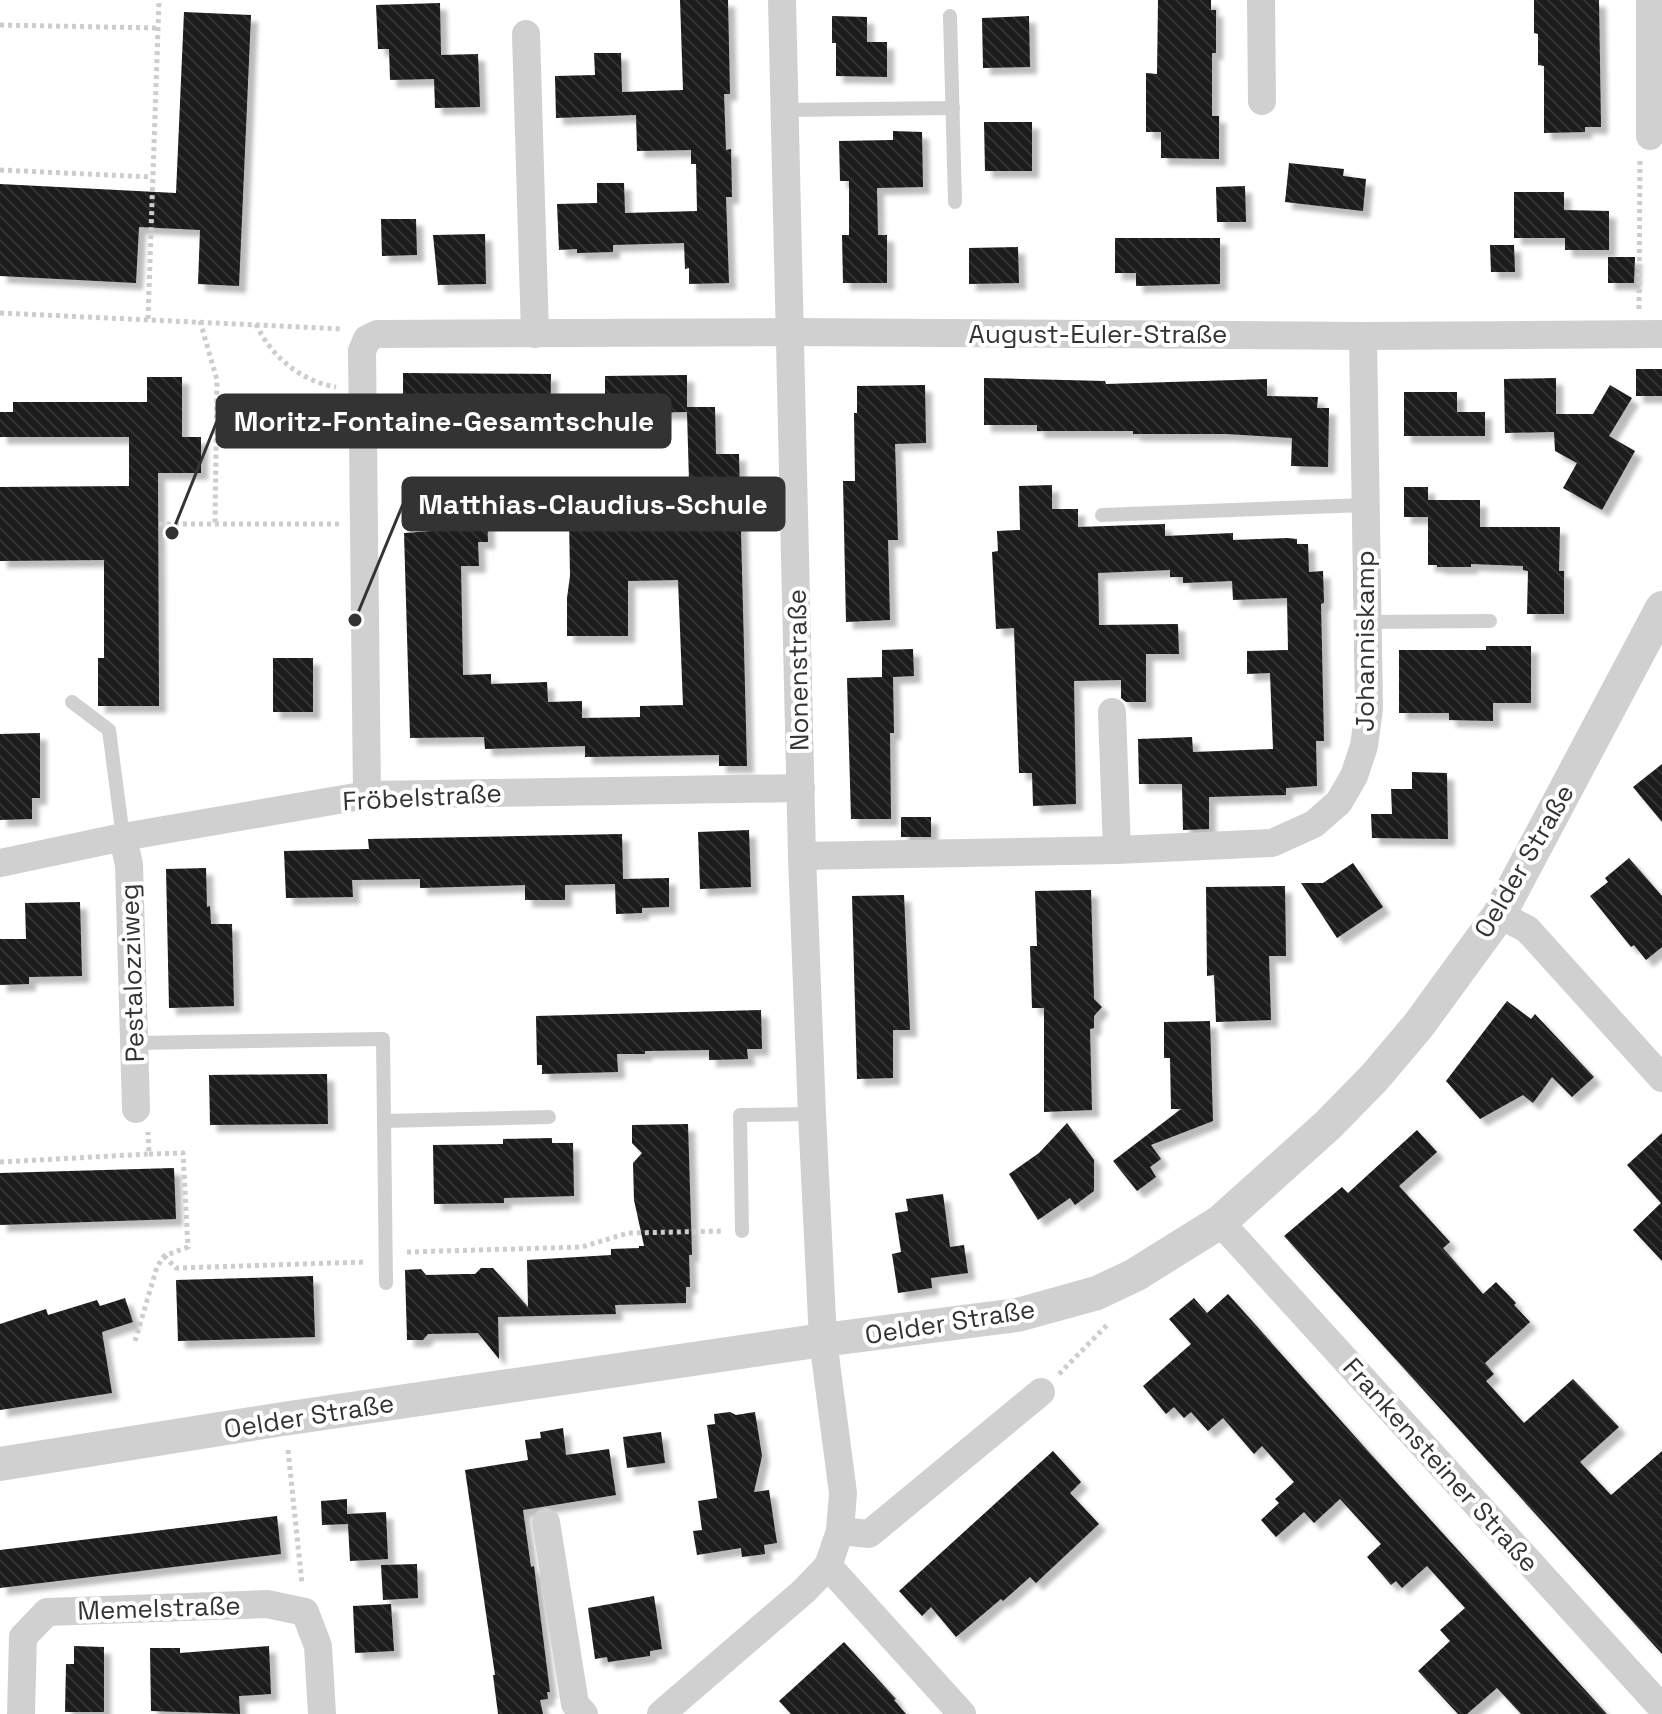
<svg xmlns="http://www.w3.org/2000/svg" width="1662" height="1714" font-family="'Space Grotesk',sans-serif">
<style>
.building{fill:url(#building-back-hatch);filter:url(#shadow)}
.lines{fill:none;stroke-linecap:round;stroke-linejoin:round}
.path{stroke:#cdcdcd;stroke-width:5;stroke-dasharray:4 4;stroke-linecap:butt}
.service{stroke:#d0d0d0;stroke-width:14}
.minor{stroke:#d0d0d0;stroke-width:28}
.tertiary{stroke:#d0d0d0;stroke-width:34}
.labels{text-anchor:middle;stroke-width:8;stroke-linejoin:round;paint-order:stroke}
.street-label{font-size:26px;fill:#333;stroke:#fff}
.leader{fill:none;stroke:#333;stroke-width:3}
.callout-dot{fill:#333;stroke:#fff;stroke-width:3}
.callout{fill:#333;stroke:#333;stroke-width:3}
.callout-label{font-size:28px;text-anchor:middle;font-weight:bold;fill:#fff}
</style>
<defs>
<pattern id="building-back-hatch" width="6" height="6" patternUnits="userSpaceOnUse" patternTransform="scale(2)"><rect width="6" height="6" fill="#1a1a1a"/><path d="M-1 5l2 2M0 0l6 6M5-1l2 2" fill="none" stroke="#333"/></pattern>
<filter id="shadow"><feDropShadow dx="7" dy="7" stdDeviation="2" flood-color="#0004"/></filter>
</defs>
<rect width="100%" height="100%" fill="#fff"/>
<g class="building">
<path d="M680,0H728L730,94H724L726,150L731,149L732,197H726L729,283L689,284V268L685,269L684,243L613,245V252L577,253V249L559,250L557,204L597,203V183H624L625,213L697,211L696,164H691V150L637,151L636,115L556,118L555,76L595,75L594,53H621L622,92L683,90Z"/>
<path d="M1158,0H1211V10H1216V53H1212V116H1219V159L1161,158V132H1146V73L1157,74Z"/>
<path d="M1534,0H1599L1601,127H1585V132L1544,133V66L1538,65V34L1534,33Z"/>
<path d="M440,3L441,55L478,54L480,107L435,108L434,79L390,80L389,49H378L376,5Z"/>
<path d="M184,12L251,15L239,286L198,284L200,230L139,227L136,283L0,276V184L176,193Z"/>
<path d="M832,16L867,17V42H887V77L836,76V43H832Z"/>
<path d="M1029,16L1030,67L983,68L982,18Z"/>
<path d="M984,122H1032V171H985Z"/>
<path d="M893,131L922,132L923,187L877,188L878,235H887V283H843L842,235H849V181H840L839,141L893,140Z"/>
<path d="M1289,163L1344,169L1343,176L1366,179L1363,211L1285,202Z"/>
<path d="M1245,186L1246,222H1217L1216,187Z"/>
<path d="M1514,192H1564V210L1609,211V250H1565V238H1514Z"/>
<path d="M381,219H416L417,255L382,256Z"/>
<path d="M485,234L486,284L438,285L433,235Z"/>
<path d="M1115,238H1220V284L1136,286V273H1115Z"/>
<path d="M1490,245H1514L1515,272H1491Z"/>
<path d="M1018,247L1019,283L969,284V248Z"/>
<path d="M1608,257H1635L1634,283H1608Z"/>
<rect x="1636" y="369" width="26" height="27"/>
<path d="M403,373L551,374L550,436H526V412L457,413L456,424L403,423Z"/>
<path d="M687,375V407H715L716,454H739L747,766H719V755L585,757V746L485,749L484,737L410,738L404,533L446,530V510L487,509L488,542H478L479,566H461L463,675L491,674V684L547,682L548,702L582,701V718L640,717V706L683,705L678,580L628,581V636H567V598L570,576L569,520L690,515L687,412L638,413L637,402H605V376Z"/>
<path d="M147,377H182V437H201V473H158L159,706H98V658H104V560L0,561V487L129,486V437H0V412H13V402H147Z"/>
<path d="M984,378L1105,381L1106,384L1267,379V396L1318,397L1317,408H1329L1328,467L1291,466L1292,438L1226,434H1133V431H1037V425H984Z"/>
<path d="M1556,378V414H1593L1610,385L1632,398L1609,436L1635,451L1602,510L1563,488L1577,463L1555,451L1554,432L1505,433L1504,379Z"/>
<path d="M925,385L926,443L895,444L898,540H888L890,620L846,622L843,481H855L854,413H857V386Z"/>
<path d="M1404,392H1457V412H1485V436H1404Z"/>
<path d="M1052,485V509H1078V527L1165,524V536L1233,533V540L1287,538L1297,539V544H1308L1309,572L1323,571L1324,603L1321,604L1324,741H1316L1317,786L1286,788V795L1209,797V829L1183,830L1182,784H1139L1138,739L1192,737L1193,752L1273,749L1270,673L1247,674V651L1288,650L1287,598L1233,600L1232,581L1183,583V577H1170V570L1098,573L1099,625L1178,624L1179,654H1146V702H1126L1121,698V680L1074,681L1076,804L1033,806L1032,773H1019L1014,628L996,629L992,552L998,551L997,531L1020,530L1019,486Z"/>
<path d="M1404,487H1428V500H1480V527H1560L1559,571H1564V614H1527L1528,571L1523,570V566L1471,564V567H1437V565H1428V517H1404Z"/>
<path d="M1486,646H1531V703H1493V721L1449,720V713H1399V650H1486Z"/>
<path d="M913,649L914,676L893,677L894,733H890L891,819H851L847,678L882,677V650Z"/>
<rect x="273" y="658" width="40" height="54"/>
<path d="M40,733V798H32V819L0,820V734Z"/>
<path d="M1662,764V822L1633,787Z"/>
<path d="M1412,772L1447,773L1448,839L1372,838L1371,814H1392L1391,789H1412Z"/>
<rect x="901" y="817" width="30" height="20"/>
<path d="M749,830L751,887L700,889L698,832Z"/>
<path d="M622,834L623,879L669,878V907L642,908V913L616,914L615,884L565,885V900H525V885L420,888V879L352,880L353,897L286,898L284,851L369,849L368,839Z"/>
<path d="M1629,858L1662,896V947L1646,960L1634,945L1631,947L1590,896L1608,882L1605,878Z"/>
<path d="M1353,863L1383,907L1337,938L1301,883H1323Z"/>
<path d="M206,868L207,907L210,906L211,924H232L234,1006L169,1008L166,869Z"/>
<path d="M1285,886L1286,956H1269L1271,1020L1216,1022L1214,975L1207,976L1206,887Z"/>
<path d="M1091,890L1094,999L1102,1007L1094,1016V1028L1090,1029L1092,1110L1044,1112V1008H1032L1030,946H1037L1035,891Z"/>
<path d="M904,895L910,1030H893V1078L857,1079L852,896Z"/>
<path d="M80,902L82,976L29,977V984L0,985V939H26L25,903Z"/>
<path d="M1507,1001L1531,1019L1535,1014L1594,1077L1572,1097L1552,1077L1533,1103L1523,1095L1480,1119L1446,1081Z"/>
<path d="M761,1010L762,1049H747L748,1059L709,1060V1050L645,1051V1054H617L618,1072L542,1074V1065H537L536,1016Z"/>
<path d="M1210,1021L1213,1121L1151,1145L1161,1159L1150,1167L1156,1177L1137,1191L1113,1161L1181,1109H1171L1170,1058H1164V1022Z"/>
<path d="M327,1074L328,1124L210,1125L209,1075Z"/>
<path d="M1067,1123L1094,1160V1191L1075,1205L1070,1198L1038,1220L1009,1174L1039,1153Z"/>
<path d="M688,1124L692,1255H689L690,1287H686V1303L615,1305L616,1314L498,1317L499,1359L478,1333L428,1334L423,1340H407L405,1270L421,1269L426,1275L465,1274H475L481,1268H493L528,1307L527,1260L611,1255V1249L639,1248V1246H644L634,1200L633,1163L642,1153L632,1143V1125Z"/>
<path d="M1417,1130L1437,1152L1399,1186L1450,1242L1443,1248L1483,1294L1496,1282L1516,1303L1514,1305L1530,1322L1485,1363L1494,1374L1486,1381L1524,1423L1573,1379L1619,1427L1580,1462L1611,1495L1662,1451V1654L1284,1236L1342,1187L1348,1193Z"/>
<path d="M1662,1133V1261L1633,1230L1661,1203L1627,1165Z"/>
<path d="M552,1138V1143H573L574,1196L504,1198V1203L434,1204L433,1145L503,1144V1139Z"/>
<path d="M174,1168L176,1219L0,1225V1173Z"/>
<path d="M943,1194L950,1247L964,1245L968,1273L931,1278L932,1288L898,1293L892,1254L901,1252L895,1213L908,1211L906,1199Z"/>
<path d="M313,1276L315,1337L178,1341L176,1280Z"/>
<path d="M1228,1294L1368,1451L1607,1714H1521L1497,1688L1467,1714H1458L1418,1671L1450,1641L1440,1630L1465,1608L1427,1566L1402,1588L1396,1581L1391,1585L1367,1557L1381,1544L1340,1499L1314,1523L1304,1512L1276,1537L1261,1520L1279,1503L1275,1499L1294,1482L1262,1446L1254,1454L1223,1418L1208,1431L1191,1412L1184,1418L1174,1407L1166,1414L1143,1386L1191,1344L1169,1319L1194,1298L1207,1313Z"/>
<path d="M125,1298L133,1322L102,1332L112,1393L0,1410V1324L46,1309L48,1315L97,1300L100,1306Z"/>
<path d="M730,1412L736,1415L755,1412L762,1456L754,1492L769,1490L777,1543L764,1545L765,1554L742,1557L741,1548L697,1555L693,1531L702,1530L698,1501L717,1498L707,1425L715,1424L714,1414Z"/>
<path d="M563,1428L566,1455L609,1449L616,1495L523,1510L531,1567L534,1566L550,1692H547L548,1699L540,1700L543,1714H498L493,1675H495L465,1470L528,1460L525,1440L541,1438L540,1432Z"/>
<path d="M661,1432L665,1463L627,1468L623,1437Z"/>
<path d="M1053,1451L1081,1482L1070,1493L1099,1524L1036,1583L1030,1577L1003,1601L1001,1599L956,1637L931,1607L922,1616L899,1591Z"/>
<path d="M347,1499V1514L386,1512L388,1559L350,1561L348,1524L322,1525L321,1501Z"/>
<path d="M277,1516L281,1554L0,1588V1550Z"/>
<path d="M417,1564L418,1598L383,1600L381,1565Z"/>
<path d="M654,1596L662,1649L650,1651V1656L608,1662L607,1657L595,1659L588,1608Z"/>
<path d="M391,1604L394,1651L355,1653L353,1606Z"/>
<path d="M844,1642L896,1699L894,1700L906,1714H791L779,1701Z"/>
<path d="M74,1646L104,1647V1712H65L66,1664H74Z"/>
<path d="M269,1646L271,1694L239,1696L240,1714L151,1711L150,1648H180V1653Z"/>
</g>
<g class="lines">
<g class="path">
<path d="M0,25L158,28"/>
<path d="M0,170L152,177"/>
<path d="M1639,309L1640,159"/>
<path d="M0,313L343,329"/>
<path d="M148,319L159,0"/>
<path d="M200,321L217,380L215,524"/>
<path d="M256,324C271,356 300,381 336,387"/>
<path d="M159,524H339"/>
<path d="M0,1162L149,1154L148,1132"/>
<path d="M407,1252L582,1247L628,1233L723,1231"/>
<path d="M164,1256L176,1268L366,1262"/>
<path d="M135,1341L157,1267L164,1256L188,1247L183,1153L149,1154"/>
<path d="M1059,1374L1108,1324"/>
<path d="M288,1450L302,1584"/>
</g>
<g class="service">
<path d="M950,16L955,202"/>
<path d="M784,110L953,108"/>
<path d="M1102,515L1365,505"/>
<path d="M1367,622L1490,621"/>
<path d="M72,702L109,730L123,837"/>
<path d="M134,1043L383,1039L386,1283"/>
<path d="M384,1121L549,1117"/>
<path d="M742,1231L740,1115L812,1114"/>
</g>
<g class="minor">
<path d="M1261,0L1262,101"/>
<path d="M1650,0V136"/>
<path d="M526,34L535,334"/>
<path d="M1112,712L1117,850"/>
<path d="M367,795L362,351L367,339L377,334L790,332L1363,336L1662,334"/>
<path d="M123,837L129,865L136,1109"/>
<path d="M802,856L1117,850L1272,843L1314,824L1339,802L1354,776L1364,746L1369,709L1363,336"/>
<path d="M0,863L123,837L367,795L801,788"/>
<path d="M1499,915L1527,929L1662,1078"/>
<path d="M1220,1222L1662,1708"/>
<path d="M546,1522L575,1704L584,1714"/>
<path d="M840,1531L869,1534L1041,1392"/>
<path d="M828,1566L962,1714"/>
<path d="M21,1714L23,1637L47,1612L267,1604L305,1612L318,1646L322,1714"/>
<path d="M661,1714L804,1591L828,1566L840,1531L843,1493L823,1340L812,1114L802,856L782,0"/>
</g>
<path class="tertiary" d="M0,1464L283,1419L823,1340L1017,1315L1097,1293L1135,1275L1220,1222L1328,1125L1374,1078L1418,1026L1499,915L1662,608"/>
</g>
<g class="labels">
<g class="street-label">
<text x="1098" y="343">August-Euler-Straße</text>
<text transform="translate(1365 641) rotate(-90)" y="9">Johanniskamp</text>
<text transform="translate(798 670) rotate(-91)" y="9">Nonenstraße</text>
<text transform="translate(422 797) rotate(-3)" y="9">Fröbelstraße</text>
<text transform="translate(1524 861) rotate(-60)" y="9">Oelder Straße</text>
<text transform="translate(132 973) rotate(-92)" y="9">Pestalozziweg</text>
<text transform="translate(950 1322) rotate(-9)" y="9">Oelder Straße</text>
<text transform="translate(309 1416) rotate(-9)" y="9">Oelder Straße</text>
<text transform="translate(1441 1465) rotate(48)" y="9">Frankensteiner Straße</text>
<text transform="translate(159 1608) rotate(-2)" y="9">Memelstraße</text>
</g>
</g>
<path class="leader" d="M172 533L217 421M355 620L403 504"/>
<g class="callout-dot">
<circle cx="172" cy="533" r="8"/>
<circle cx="355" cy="620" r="8"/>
</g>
<g class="callout">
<rect x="217" y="395" width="453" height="52" rx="8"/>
<rect x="403" y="478" width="381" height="52" rx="8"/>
</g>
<g class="callout-label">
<text x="444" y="431">Moritz-Fontaine-Gesamtschule</text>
<text x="593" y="514">Matthias-Claudius-Schule</text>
</g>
</svg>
